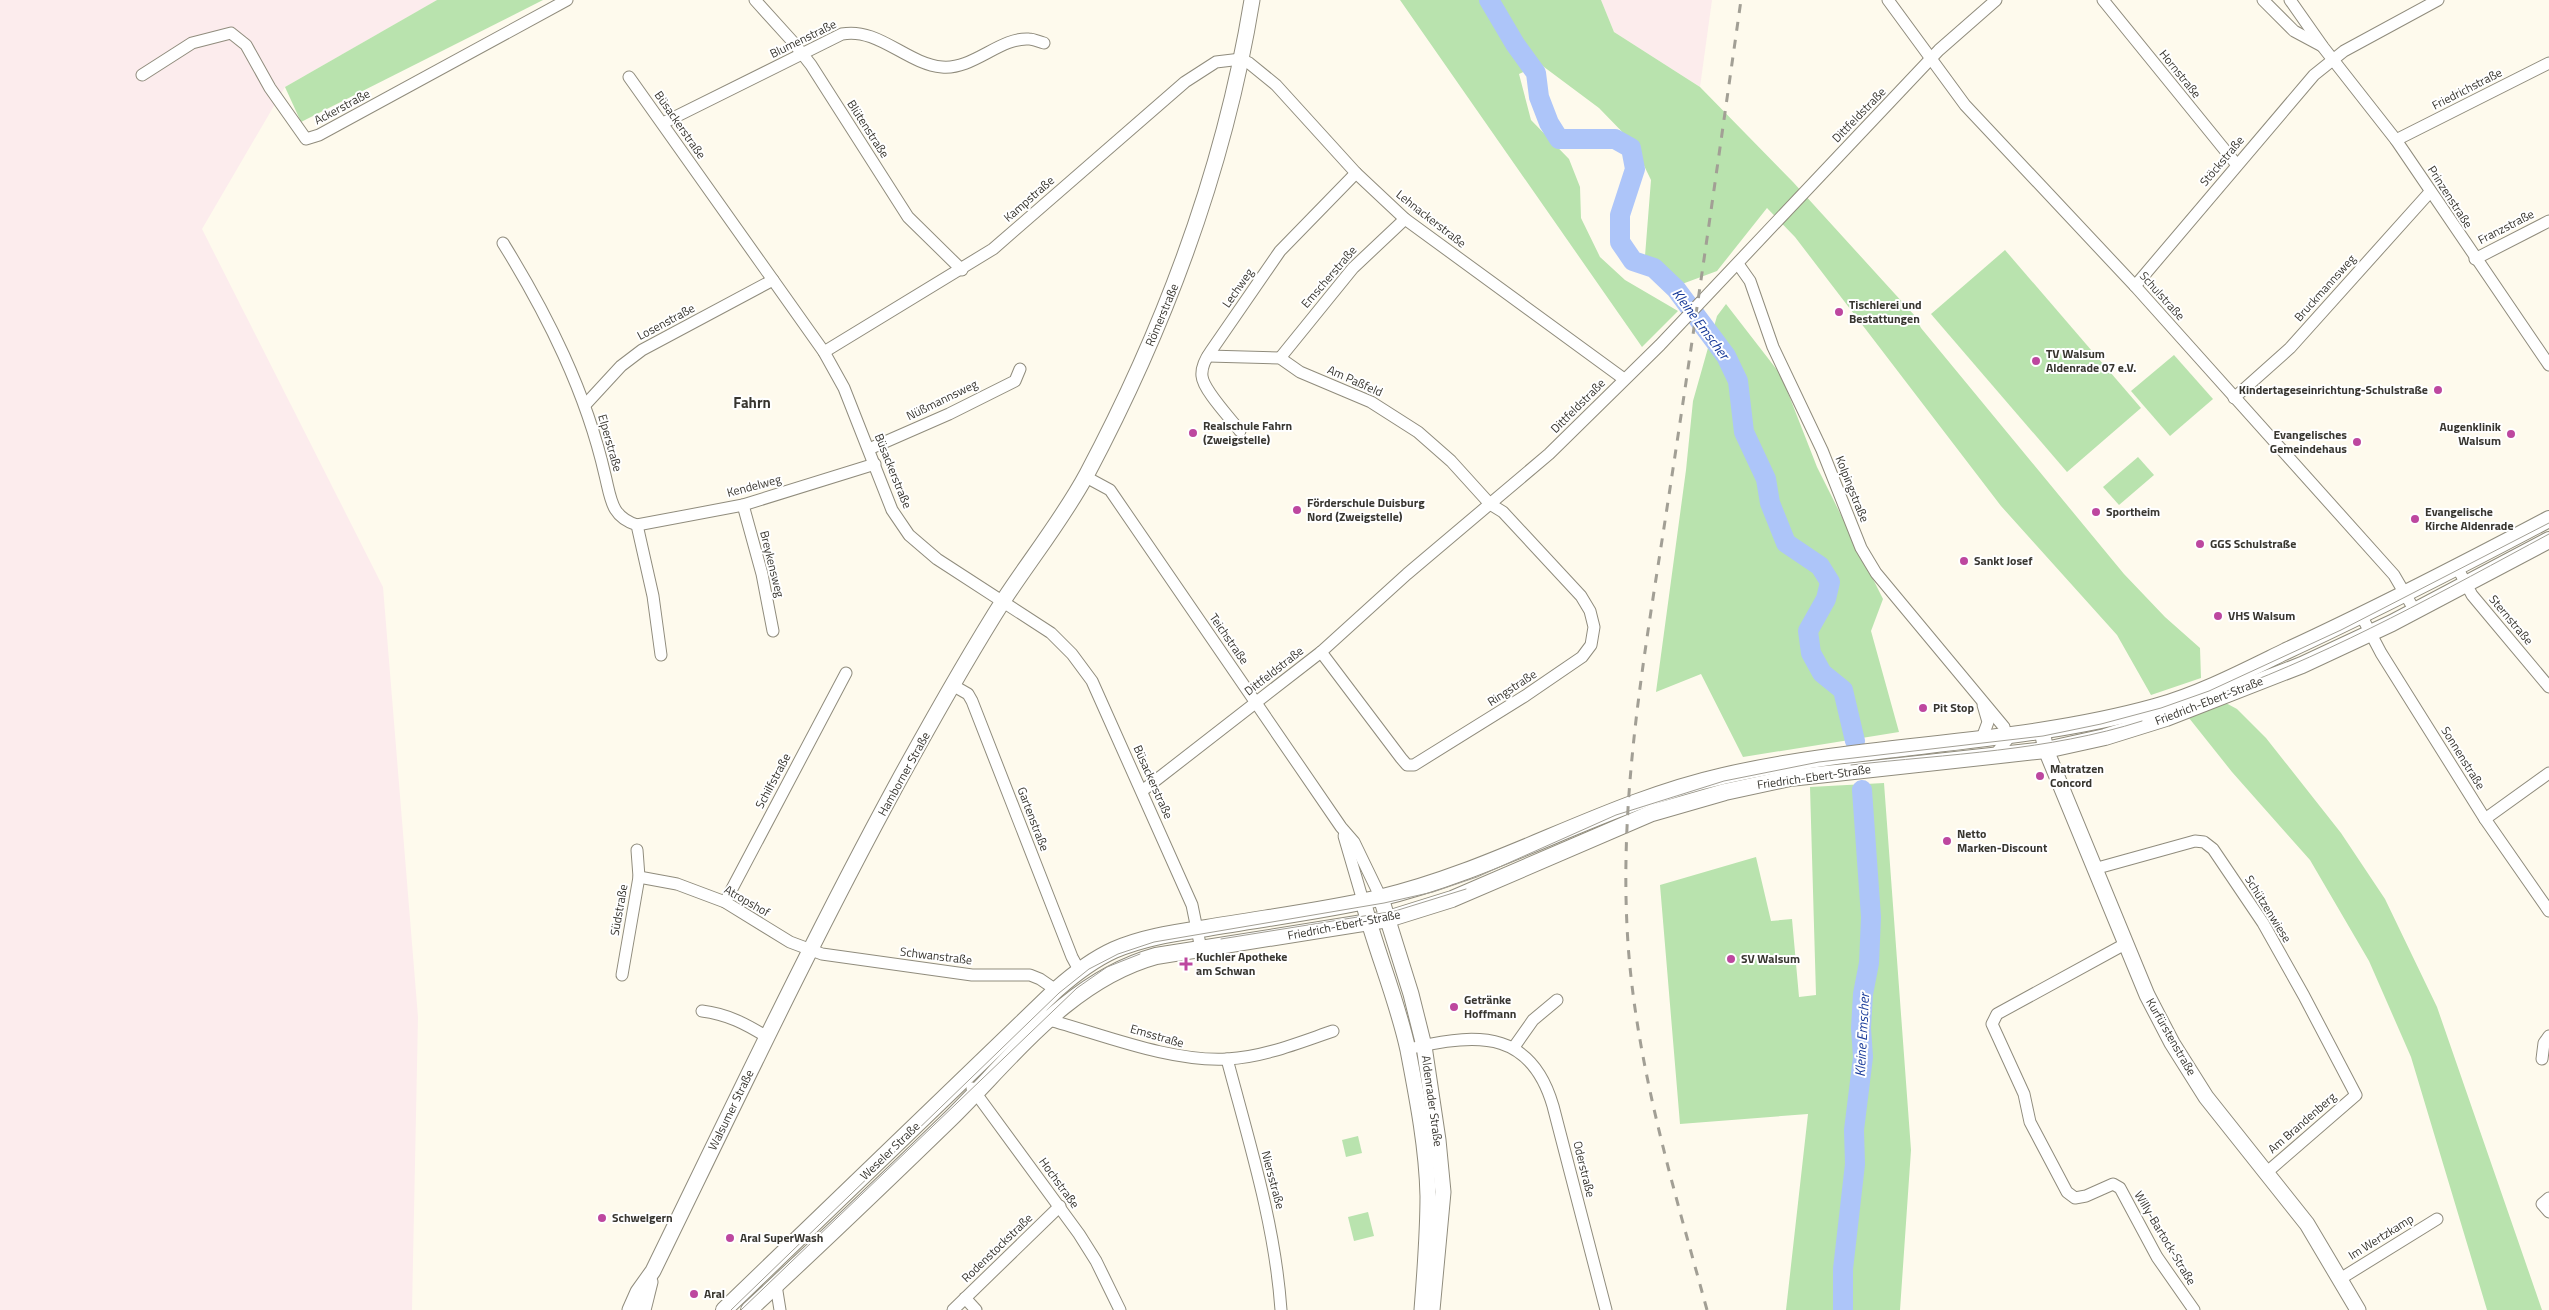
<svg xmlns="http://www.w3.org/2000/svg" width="2549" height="1310" font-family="'Titillium Web',sans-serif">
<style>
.commercial{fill:#fcecec}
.industrial{fill:#fceced}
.green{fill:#b9e3ae}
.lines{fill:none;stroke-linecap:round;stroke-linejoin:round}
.river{stroke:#adc5f9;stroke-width:20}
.minor-casing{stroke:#908c7d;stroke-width:13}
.tertiary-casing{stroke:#908c7d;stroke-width:17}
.secondary-casing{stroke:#908c7d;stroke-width:18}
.minor{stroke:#fff;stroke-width:11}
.tertiary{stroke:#fff;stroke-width:15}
.secondary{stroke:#fff;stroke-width:16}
.tram{stroke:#a29f95;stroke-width:1}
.rail{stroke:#a29f95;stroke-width:3;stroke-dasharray:9 9;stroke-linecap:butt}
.poi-dot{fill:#bd479f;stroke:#fff;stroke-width:2}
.labels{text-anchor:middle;stroke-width:4;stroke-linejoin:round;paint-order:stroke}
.street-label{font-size:12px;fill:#383630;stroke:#fff}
.poi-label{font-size:12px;font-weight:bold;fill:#383630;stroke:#fff;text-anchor:start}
.water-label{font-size:14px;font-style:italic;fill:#1a3c9a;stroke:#fff}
.quarter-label{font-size:15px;font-weight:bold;fill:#383630;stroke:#fff}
</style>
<rect width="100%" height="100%" fill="#fefaed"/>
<path class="commercial" d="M1601,0H1712L1700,87L1614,32Z"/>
<path class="industrial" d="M0,0H437L285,87L202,229L383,587L418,1017L412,1310H0Z"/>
<g class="green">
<path d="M437,0H543L301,122L285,87Z"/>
<path d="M1400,0H1601L1614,32L1700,87L1793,182L1915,316L1921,328L2124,574L2165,617L2200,648L2201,678L2151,695L2117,635L2001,506L1795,237L1767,208L1717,271L1682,284L1645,256L1651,180L1633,143L1599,108L1540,64L1519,74L1531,120L1569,159L1580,187L1581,218L1600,257L1625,280L1678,311L1642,347Z"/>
<path d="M2005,250L2141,408L2067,472L1931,314Z"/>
<path d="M1726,304L1781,375L1817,467L1883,599L1871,631L1899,732L1743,757L1701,674L1656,692L1686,470L1693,401L1717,316Z"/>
<path d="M2174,355L2213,399L2170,436L2131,391Z"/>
<path d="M2138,457L2154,475L2119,505L2103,487Z"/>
<path d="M2224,702L2237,709L2266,738L2341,833L2385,899L2437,1007L2542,1310H2487L2411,1057L2369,961L2310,860L2232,772L2189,718Z"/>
<path d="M1884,783L1911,1150L1900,1310H1786L1808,1114L1680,1124L1660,885L1756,857L1771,921L1792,919L1799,997L1816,995L1810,787Z"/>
<path d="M1358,1136L1362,1153L1346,1157L1342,1140Z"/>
<path d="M1368,1212L1374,1236L1354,1241L1348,1217Z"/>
</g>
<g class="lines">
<g class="river">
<path d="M1489,0L1515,44L1536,73L1539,97L1549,123L1559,139H1615L1631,148L1635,169L1620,215V242L1633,261L1654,268L1676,289L1726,356L1738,381L1744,432L1766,479L1770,503L1786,543L1820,566L1830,582L1826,599L1808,631L1811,653L1822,673L1843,690L1855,741"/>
<path d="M1843,1310V1269L1855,1164L1854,1130L1863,1057L1861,1028L1863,994L1869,963L1871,917L1862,790"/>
</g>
<defs>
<g id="minor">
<path d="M755,0L793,42L811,65L908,217L962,270"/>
<path d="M1888,0L1965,105L2135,286L2394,575L2415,611"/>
<path d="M2103,0L2237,165"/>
<path d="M2263,0L2294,31L2322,46"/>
<path d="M2290,0L2323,47L2396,140L2549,365"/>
<path d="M142,75L192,43L231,33L246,45L270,88L306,139L319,135L567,0"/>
<path d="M629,77L824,352L844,388L892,510L909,535L937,559L1051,633L1072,654L1092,681L1192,905L1201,949"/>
<path d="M663,123L842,34C878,27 907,64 942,67C973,70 1000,37 1029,39C1034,39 1039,42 1044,43"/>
<path d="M2396,140L2549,63"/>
<path d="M503,243C548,316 586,392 605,475C611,499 611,517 637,525L653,596L661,655"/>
<path d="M2475,259L2549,221"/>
<path d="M1738,264L1750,281L1773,347L1822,450L1861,548L1876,573L2004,727L2007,740L1994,756"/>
<path d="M2135,286L2314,75L2344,51L2438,0"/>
<path d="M824,352L993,249L1185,82L1216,62L1241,59L1249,63L1276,85L1356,173L1405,219L1624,379"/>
<path d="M1208,356L1280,358L1300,372L1371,402L1418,432L1451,461L1490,504L1503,512L1581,596L1590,611L1594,627L1591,645L1582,657L1525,696L1414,765H1407L1401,758L1321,652"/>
<path d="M1280,358L1353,268L1405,219"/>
<path d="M2234,398L2290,348L2430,192"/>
<path d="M585,405L621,366L642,350L773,280"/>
<path d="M1240,431C1231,419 1203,390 1202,376C1201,367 1206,358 1211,351L1280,251L1356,173"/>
<path d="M869,449L949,414L1015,381L1020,369"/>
<path d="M1086,477L1110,490L1341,827L1354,842L1381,898"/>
<path d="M743,505L762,574L773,631"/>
<path d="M637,525L743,505L875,464"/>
<path d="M2457,567L2472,595L2549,687"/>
<path d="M2361,615L2381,653L2485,819L2549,911"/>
<path d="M954,686L968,694L972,701L1072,957L1079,970"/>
<path d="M1982,738L1988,722L1983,705"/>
<path d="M1142,791L1321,652L1407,574L1549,454L1660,345L1939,50L1996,0"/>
<path d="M2485,819L2549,773"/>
<path d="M1344,836L1363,901"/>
<path d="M2094,869L2195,841L2204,842L2213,849L2263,923L2304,996L2356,1095L2266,1173"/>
<path d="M639,877L677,884L725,902L790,942L822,954L972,975H1030L1040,979L1056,990"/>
<path d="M725,902L846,673"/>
<path d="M2125,944L1997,1014L1992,1024L2024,1094L2030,1122L2067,1192L2075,1198L2086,1196L2113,1184L2120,1188L2157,1257L2194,1310"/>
<path d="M622,975L639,877L637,850"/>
<path d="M702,1011C727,1014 746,1024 767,1037"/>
<path d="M1046,1016L1049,1020C1104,1035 1170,1062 1227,1059C1264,1057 1298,1043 1333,1031"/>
<path d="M1417,1047C1481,1032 1532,1033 1553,1106L1606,1310"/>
<path d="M1514,1047L1533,1020L1557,1000"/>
<path d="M1227,1059C1249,1142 1275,1224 1281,1310"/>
<path d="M2542,1059L2544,1043L2549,1036"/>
<path d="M972,1088L1079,1234L1096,1261L1120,1310"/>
<path d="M2549,1198L2542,1204L2549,1212"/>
<path d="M2340,1279L2437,1219"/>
<path d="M776,1285L780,1310"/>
<path d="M965,1298L976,1310"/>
<path d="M953,1310L1060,1206"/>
</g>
<g id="tertiary">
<path d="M2042,731L2046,750L2147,995L2172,1043L2206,1097L2307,1224L2358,1310"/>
<path d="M1381,898L1411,994L1424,1046L1438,1140L1443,1192L1432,1310"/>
<path d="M1363,901C1376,951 1397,999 1408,1050C1417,1097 1427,1148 1428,1196C1428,1234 1425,1272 1422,1310"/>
<path d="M630,1310L638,1292L653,1271C733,1107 811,942 898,782C931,722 968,656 1005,598C1032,557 1064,517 1087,474C1166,325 1225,166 1252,0"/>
<path d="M643,1310L650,1282"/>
</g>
<g id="secondary">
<path d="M724,1310L1056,990C1074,974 1092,960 1114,950C1144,937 1175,933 1207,928C1264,918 1323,911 1379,898C1498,870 1604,803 1723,776C1866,743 2014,746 2155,707C2201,694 2243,672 2286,651C2375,610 2462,565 2549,519"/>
<path d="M749,1310C817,1247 884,1183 950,1119C1012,1058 1069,980 1156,956L1388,919L1452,899L1652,813L1725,792L1790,778L2046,750L2105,737L2166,718L2302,665L2392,623L2549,540"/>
</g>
</defs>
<use href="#minor" class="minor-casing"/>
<use href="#tertiary" class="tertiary-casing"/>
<use href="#secondary" class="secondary-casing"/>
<use href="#minor" class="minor"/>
<use href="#tertiary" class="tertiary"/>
<use href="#secondary" class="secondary"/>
<g class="tram">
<path d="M2227,691C2338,650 2445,590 2549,534"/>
<path d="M1851,765C1948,754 2048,751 2142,721"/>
<path d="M1221,939L1395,911L1466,889"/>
<path d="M731,1310L1059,993L1089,969L1118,954L1154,942L1384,903L1433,892L1477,877L1616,815L1724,781L1819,762L2043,736L2101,724L2161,708L2209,691L2341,630L2549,523"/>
<path d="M741,1310L1077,988L1107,967L1140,954"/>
</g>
<path class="rail" d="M1707,1310C1673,1185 1633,1056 1627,926C1620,785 1646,646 1667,508C1693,339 1717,169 1741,0"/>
</g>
<g class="poi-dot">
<circle cx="1839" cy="312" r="5"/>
<circle cx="2036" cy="361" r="5"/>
<circle cx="2438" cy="390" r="5"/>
<circle cx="1193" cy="433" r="5"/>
<circle cx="2511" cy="434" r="5"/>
<circle cx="2357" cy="442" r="5"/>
<circle cx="1297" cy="510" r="5"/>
<circle cx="2096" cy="512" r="5"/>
<circle cx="2415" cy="519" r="5"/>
<circle cx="2200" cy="544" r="5"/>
<circle cx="1964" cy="561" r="5"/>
<circle cx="2218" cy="616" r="5"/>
<circle cx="1923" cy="708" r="5"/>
<circle cx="2040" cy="776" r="5"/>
<circle cx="1947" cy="841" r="5"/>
<circle cx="1731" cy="959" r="5"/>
<path d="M1183.5 956.5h5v5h5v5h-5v5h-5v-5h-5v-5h5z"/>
<circle cx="1454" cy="1007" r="5"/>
<circle cx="602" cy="1218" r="5"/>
<circle cx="730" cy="1238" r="5"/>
<circle cx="694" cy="1294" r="5"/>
</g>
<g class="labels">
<g class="street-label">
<text transform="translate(803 39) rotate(-26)" y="4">Blumenstraße</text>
<text transform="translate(2180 74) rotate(51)" y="4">Hornstraße</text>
<text transform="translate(2467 89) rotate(-27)" y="4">Friedrichstraße</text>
<text transform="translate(342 107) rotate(-28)" y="4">Ackerstraße</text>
<text transform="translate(1859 115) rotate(-46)" y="4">Dittfeldstraße</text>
<text transform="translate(680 125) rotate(55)" y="4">Büsackerstraße</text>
<text transform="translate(868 129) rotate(57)" y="4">Blütenstraße</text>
<text transform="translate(2222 161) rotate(-50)" y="4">Stöckstraße</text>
<text transform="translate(2450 197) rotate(57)" y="4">Prinzenstraße</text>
<text transform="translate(1029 199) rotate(-41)" y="4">Kampstraße</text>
<text transform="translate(1431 219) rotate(38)" y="4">Lehnackerstraße</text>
<text transform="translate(2506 227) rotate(-27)" y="4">Franzstraße</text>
<text transform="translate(1329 277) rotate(-49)" y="4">Emscherstraße</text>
<text transform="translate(1238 288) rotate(-55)" y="4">Lechweg</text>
<text transform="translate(2325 288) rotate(-48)" y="4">Bruckmannsweg</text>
<text transform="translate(2162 296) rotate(48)" y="4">Schulstraße</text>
<text transform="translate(1162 315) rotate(-67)" y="4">Römerstraße</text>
<text transform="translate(666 322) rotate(-28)" y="4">Losenstraße</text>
<text transform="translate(1355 381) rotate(24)" y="4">Am Paßfeld</text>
<text transform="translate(942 400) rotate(-26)" y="4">Nüßmannsweg</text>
<text transform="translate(1578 406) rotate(-45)" y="4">Dittfeldstraße</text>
<text transform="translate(610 443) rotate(74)" y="4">Elperstraße</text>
<text transform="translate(893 471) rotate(68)" y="4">Büsackerstraße</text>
<text transform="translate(754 486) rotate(-15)" y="4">Kendelweg</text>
<text transform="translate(1852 489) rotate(68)" y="4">Kolpingstraße</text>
<text transform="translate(772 564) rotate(76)" y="4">Breykensweg</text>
<text transform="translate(2511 620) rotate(50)" y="4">Sternstraße</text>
<text transform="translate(1229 639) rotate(55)" y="4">Teichstraße</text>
<text transform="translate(1274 671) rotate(-38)" y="4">Dittfeldstraße</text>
<text transform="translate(1512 688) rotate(-33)" y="4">Ringstraße</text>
<text transform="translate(2209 701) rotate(-21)" y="4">Friedrich-Ebert-Straße</text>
<text transform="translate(2463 758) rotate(58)" y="4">Sonnenstraße</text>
<text transform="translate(904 774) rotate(-61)" y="4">Hamborner Straße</text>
<text transform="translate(1814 777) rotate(-8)" y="4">Friedrich-Ebert-Straße</text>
<text transform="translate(773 781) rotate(-62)" y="4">Schilfstraße</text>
<text transform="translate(1153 782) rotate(66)" y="4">Büsackerstraße</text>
<text transform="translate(1033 819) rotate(69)" y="4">Gartenstraße</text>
<text transform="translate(747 901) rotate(30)" y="4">Atropshof</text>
<text transform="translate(2268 909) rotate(58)" y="4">Schützenwiese</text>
<text transform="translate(619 910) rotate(-80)" y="4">Südstraße</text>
<text transform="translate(1344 925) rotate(-11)" y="4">Friedrich-Ebert-Straße</text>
<text transform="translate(936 956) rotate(7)" y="4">Schwanstraße</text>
<text transform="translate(1157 1036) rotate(16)" y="4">Emsstraße</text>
<text transform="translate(2171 1037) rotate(60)" y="4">Kurfürstenstraße</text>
<text transform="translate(1432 1101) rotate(82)" y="4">Aldenrader Straße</text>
<text transform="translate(731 1110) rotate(-64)" y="4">Walsumer Straße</text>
<text transform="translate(2302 1123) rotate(-41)" y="4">Am Brandenberg</text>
<text transform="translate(890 1151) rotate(-44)" y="4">Weseler Straße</text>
<text transform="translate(1584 1169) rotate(76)" y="4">Oderstraße</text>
<text transform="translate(1273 1180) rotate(75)" y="4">Niersstraße</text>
<text transform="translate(1059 1183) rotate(54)" y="4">Hochstraße</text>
<text transform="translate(2381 1237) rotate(-32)" y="4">Im Wertzkamp</text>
<text transform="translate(2165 1238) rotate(59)" y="4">Willy-Bartock-Straße</text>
<text transform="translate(997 1248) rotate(-44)" y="4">Rodenstockstraße</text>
</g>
<g class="poi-label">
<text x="1849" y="309">Tischlerei und<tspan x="1849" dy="14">Bestattungen</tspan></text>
<text x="2046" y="358">TV Walsum<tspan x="2046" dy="14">Aldenrade 07 e.V.</tspan></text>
<text x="2428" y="394" text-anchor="end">Kindertageseinrichtung-Schulstraße</text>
<text x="1203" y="430">Realschule Fahrn<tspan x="1203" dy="14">(Zweigstelle)</tspan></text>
<text x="2501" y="431" text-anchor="end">Augenklinik<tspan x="2501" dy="14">Walsum</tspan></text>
<text x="2347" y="439" text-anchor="end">Evangelisches<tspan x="2347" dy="14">Gemeindehaus</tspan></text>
<text x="1307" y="507">Förderschule Duisburg<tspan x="1307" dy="14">Nord (Zweigstelle)</tspan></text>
<text x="2106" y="516">Sportheim</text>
<text x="2425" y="516">Evangelische<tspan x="2425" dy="14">Kirche Aldenrade</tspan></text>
<text x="2210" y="548">GGS Schulstraße</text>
<text x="1974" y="565">Sankt Josef</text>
<text x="2228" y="620">VHS Walsum</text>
<text x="1933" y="712">Pit Stop</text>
<text x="2050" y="773">Matratzen<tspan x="2050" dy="14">Concord</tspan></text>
<text x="1957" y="838">Netto<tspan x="1957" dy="14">Marken-Discount</tspan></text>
<text x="1196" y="961">Kuchler Apotheke<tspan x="1196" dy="14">am Schwan</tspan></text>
<text x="1741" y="963">SV Walsum</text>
<text x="1464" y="1004">Getränke<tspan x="1464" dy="14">Hoffmann</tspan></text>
<text x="612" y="1222">Schwelgern</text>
<text x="740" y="1242">Aral SuperWash</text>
<text x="704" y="1298">Aral</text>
</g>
<g class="water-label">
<text transform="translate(1701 324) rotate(53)" y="5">Kleine Emscher</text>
<text transform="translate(1862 1035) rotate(-87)" y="5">Kleine Emscher</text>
</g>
<g class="quarter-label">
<text x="752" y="408">Fahrn</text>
</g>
</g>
</svg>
